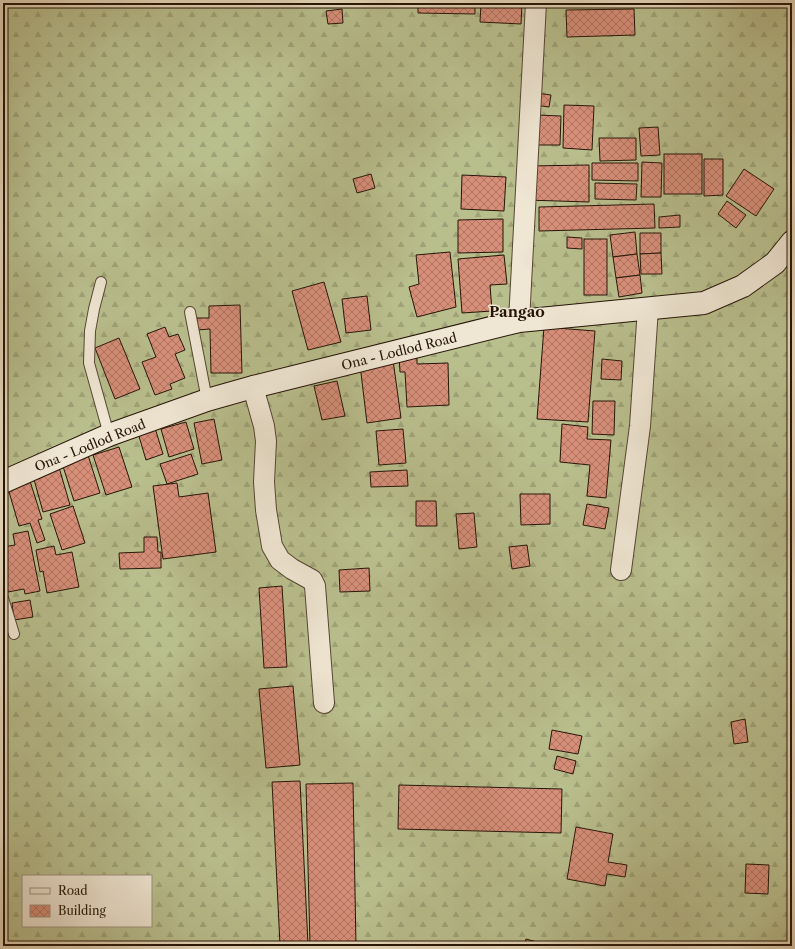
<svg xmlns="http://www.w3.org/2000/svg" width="795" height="949" font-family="'Libre Caslon Text',serif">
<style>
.forest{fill:url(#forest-firs);stroke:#706a4a;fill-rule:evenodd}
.building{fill:url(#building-cross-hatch);stroke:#261507}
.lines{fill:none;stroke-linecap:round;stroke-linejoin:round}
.service-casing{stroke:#564634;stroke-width:12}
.minor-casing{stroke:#564634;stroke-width:22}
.secondary-casing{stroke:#261507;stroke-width:24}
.service{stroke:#efe6d3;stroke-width:10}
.minor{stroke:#efe6d3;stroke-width:20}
.secondary{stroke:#efe6d3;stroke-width:22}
.labels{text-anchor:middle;stroke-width:3;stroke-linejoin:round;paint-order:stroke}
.street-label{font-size:13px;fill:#261507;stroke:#efe6d3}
.quarter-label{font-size:15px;font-weight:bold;fill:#261507;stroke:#efe6d3}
</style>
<defs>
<pattern id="forest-firs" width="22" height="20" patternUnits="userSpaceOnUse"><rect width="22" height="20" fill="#b9be8d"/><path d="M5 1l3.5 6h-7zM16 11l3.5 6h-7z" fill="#9fa278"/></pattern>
<pattern id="building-cross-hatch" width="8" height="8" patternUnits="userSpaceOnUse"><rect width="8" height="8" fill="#d88f7a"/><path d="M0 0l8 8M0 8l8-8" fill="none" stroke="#af7462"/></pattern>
</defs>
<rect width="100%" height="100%" fill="#e6d8bb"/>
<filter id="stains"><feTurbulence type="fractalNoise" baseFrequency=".005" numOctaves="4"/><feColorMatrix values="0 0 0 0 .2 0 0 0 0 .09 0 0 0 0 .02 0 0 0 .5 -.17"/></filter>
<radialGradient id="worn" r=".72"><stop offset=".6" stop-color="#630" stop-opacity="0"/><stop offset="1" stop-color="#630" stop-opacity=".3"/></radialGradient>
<path class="forest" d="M3,3H792V946H3ZM23,876H151V926H23Z"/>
<g class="building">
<path d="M418,3H475V14L418,13Z"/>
<path d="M481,3H522L521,24L480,22Z"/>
<path d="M342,9L343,23L328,24L326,11Z"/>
<path d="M634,9L635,35L567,37L566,10Z"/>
<path d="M537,93L551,95L549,107L535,105Z"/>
<path d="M564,105L594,106L592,150L563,148Z"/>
<path d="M536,115L561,116L560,145H535Z"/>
<path d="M658,127L660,155L641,156L639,128Z"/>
<path d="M599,138H636V160L600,161Z"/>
<rect x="664" y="154" width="38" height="40"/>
<path d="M704,159H723V195L704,196Z"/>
<path d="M642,162L662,163L661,197H641Z"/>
<path d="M592,163H638V181L592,180Z"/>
<path d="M589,165V202L526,200L528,166Z"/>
<path d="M744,169L774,189L756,216L726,196Z"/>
<path d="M371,174L375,188L357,193L353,179Z"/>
<path d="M462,175L506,177L504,211L461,209Z"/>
<path d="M595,183L637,184L636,200L595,199Z"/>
<path d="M727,201L746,215L736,228L718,214Z"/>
<path d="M654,204L655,228L539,231V207Z"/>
<path d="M680,215V227L659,228V217Z"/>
<path d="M503,219V252L458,253V220Z"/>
<path d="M635,232L637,254L613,257L610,235Z"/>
<path d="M640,233H661V253L640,254Z"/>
<path d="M567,237L582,238V249L567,248Z"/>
<rect x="584" y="239" width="23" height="56"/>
<path d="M450,252L456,307L417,317L409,287L419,284L416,255Z"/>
<path d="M661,253L662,274H641L640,254Z"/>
<path d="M637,254L640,275L616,278L613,257Z"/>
<path d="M504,255L507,284L490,285L492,311L462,313L458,259Z"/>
<path d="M640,275L642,293L619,297L616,278Z"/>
<path d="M324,282L341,342L308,350L292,291Z"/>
<path d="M367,296L371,330L346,333L342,299Z"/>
<path d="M240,305L242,373H211L210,329L197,330V318H209V306Z"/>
<path d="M165,327L169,337L178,334L185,350L175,354L185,378L170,384L172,389L155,395L142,362L156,357L147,334Z"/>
<path d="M544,327L595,331L588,422L537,419Z"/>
<path d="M119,338L140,389L115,399L95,348Z"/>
<path d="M417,354V364L448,363L449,405L407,407L405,372H400L399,355Z"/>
<path d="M602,359L622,361L621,380L601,379Z"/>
<path d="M393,360L401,418L367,423L360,365Z"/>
<path d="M337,381L345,416L322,420L314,386Z"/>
<path d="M593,401H615L614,435L592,434Z"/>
<path d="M214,419L222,460L202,464L194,423Z"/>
<path d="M186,422L194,449L169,457L161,429Z"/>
<path d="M562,424L588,427L587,439L611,440L606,498L587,496L590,465L560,462Z"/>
<path d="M155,428L163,454L146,460L138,433Z"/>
<path d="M403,429L406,463L379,465L376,431Z"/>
<path d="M119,447L132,487L106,495L93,455Z"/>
<path d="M87,452L100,493L74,501L61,460Z"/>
<path d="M191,454L198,474L167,484L160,464Z"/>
<path d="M58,464L70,505L43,512L32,472Z"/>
<path d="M407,470L408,486L371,487L370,472Z"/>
<path d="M29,478L42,519L38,520L45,540L37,543L30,523L19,526L7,485Z"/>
<path d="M177,483L179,497L208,493L216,552L163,559L153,486Z"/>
<path d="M520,494H550V524L521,525Z"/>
<path d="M416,501H436L437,526H416Z"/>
<path d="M587,504L609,508L605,529L583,525Z"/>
<path d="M73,506L85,543L62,550L50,514Z"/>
<path d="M474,513L477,547L459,549L456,514Z"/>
<path d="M28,531L40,591L25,594L24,589L8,592L3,567V547L15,545L13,534Z"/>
<path d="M144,537H157L158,552H161V568L120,569L119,553L144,552Z"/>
<path d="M527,545L530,566L512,569L509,547Z"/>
<path d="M54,546L56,555L72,552L79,587L47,593L43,571L40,572L36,550Z"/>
<path d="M369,568L370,591L340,592L339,570Z"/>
<path d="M282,586L287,667L264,668L259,588Z"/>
<path d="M30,600L33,617L14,620L12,603Z"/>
<path d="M293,686L300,765L266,768L259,689Z"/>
<path d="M745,719L748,742L734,744L731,722Z"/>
<path d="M552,730L582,736L578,754L549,749Z"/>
<path d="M557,756L576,761L573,774L554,769Z"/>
<path d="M300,781L308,944L280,945L272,782Z"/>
<path d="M353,783L356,946H310L306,784Z"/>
<path d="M399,785L562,789L561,833L398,829Z"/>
<path d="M576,827L613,834L608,862L627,865L625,877L607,874L605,886L567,879Z"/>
<path d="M746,864L769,865L768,894L745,893Z"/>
<path d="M526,939L548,945L547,946H524Z"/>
</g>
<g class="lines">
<defs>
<g id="service">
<path d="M101,282L94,309L90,331L89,363L109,435"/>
<path d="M190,312L207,400"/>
<path d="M3,598L14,634"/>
</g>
<g id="minor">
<path d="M519,321L536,3"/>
<path d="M253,387L264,426L266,441L264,482L266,510L272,546L280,560L292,569L312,580L315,586L324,703"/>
<path d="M621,570L640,426L648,308"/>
</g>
<path id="secondary" d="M3,482L109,435L207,400L253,387L519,321L704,303L743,286L775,263L792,242"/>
</defs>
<use href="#service" class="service-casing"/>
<use href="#minor" class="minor-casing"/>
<use href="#secondary" class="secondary-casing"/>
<use href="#service" class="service"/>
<use href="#minor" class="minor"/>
<use href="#secondary" class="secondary"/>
</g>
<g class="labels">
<g class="street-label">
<text transform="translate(399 351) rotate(-14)" y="5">Ona - Lodlod Road</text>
<text transform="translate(90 445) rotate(-22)" y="5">Ona - Lodlod Road</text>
</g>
<g class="quarter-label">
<text x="517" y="317">Pangao</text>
</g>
</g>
<rect width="795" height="949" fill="none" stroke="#e6d8bb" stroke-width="16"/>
<rect x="4" y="4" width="787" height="941" fill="none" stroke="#261507" stroke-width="2"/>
<rect x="8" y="8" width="779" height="933" fill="none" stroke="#261507"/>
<rect x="22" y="875" width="130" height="52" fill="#efe6d3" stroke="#9f9281"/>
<rect x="30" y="888" width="20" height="6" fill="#efe6d3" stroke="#9f9281"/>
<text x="58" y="895" font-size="12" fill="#261507">Road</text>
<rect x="30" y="905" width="20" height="12" fill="url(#building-cross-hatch)" stroke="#9f9281"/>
<text x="58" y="915" font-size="12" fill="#261507">Building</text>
<rect width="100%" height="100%" filter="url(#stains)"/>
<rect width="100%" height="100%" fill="url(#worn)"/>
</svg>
